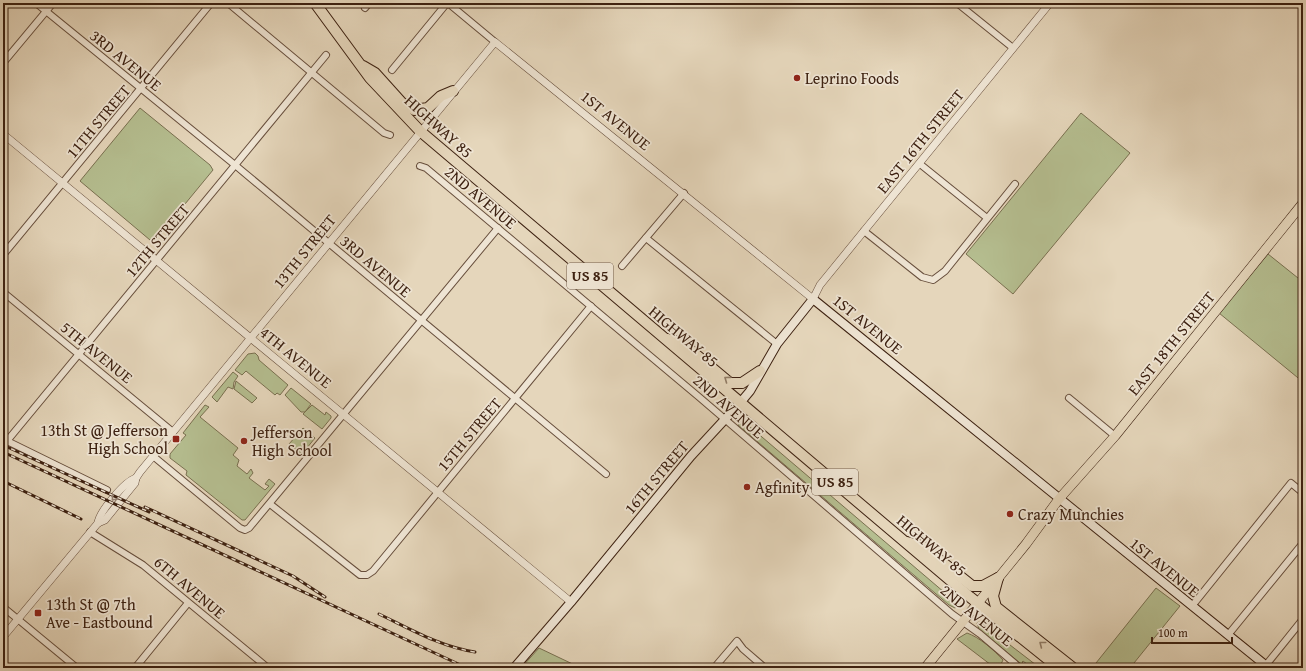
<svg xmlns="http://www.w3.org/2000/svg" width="1306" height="671" font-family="'Gentium Book Plus',serif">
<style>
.green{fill:#b5be90;stroke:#797050}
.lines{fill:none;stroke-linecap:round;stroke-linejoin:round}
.stream{stroke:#727d6d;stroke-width:1.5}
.minor-casing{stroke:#674e3c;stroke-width:8}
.tertiary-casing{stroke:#674e3c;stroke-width:8}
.secondary-casing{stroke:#3d2111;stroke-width:10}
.primary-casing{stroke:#3d2111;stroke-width:10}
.trunk-casing{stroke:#3d2111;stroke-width:12}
.minor{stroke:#eee4d3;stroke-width:6}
.tertiary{stroke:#eee4d3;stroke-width:7}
.secondary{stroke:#eee4d3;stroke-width:8}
.primary{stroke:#e5d6bb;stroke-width:9}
.trunk{stroke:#e5d6bb;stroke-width:10}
.rail-casing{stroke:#3d2111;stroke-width:3}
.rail{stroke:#eee4d3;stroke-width:1.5;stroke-dasharray:4.5;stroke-linecap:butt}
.oneway{stroke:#917c66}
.oneway2{stroke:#968272}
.poi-dot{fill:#8f2418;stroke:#eee4d3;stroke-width:1.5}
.labels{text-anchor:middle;stroke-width:3.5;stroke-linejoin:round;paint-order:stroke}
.shield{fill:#eee4d3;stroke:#725c4b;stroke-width:1}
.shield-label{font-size:15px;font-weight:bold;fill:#3d2111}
.street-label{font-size:16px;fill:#3d2111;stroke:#eee4d3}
.poi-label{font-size:16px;fill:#3d2111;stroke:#eee4d3;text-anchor:start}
</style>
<rect width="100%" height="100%" fill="#e5d6bb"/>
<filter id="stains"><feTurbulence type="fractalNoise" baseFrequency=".005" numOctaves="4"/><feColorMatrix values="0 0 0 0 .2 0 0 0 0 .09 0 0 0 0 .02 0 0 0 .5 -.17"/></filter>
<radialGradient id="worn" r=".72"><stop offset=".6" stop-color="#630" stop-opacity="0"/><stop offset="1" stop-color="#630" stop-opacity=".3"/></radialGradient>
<g class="green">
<path d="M140,108L210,165L213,170L157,238L150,240L80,181Z"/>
<path d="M1081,113L1130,153L1013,294L966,254Z"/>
<path d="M1268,254L1303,282V382L1219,313Z"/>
<path d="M255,353L258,356L259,360L288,385L280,395L277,393L275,395L246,371L242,375L235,370L248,354Z"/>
<path d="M233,372L238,376L234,382L233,389L228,387L217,402L212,397Z"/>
<path d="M236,381L257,398L252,403L234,389Z"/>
<path d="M291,388L311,404L305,412H301L285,395Z"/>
<path d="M205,405L209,407L200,417L238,448L233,455L239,460L237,466L247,474L251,469L253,473L249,478L265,490L269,486L265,484L269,479L275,484L245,520H242L186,475L187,471L170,458V454L186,435L183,433Z"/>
<path d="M312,405L325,415L326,412L331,416V418L322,429L303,414Z"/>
<path d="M742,420L958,604V606L955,608L949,605L738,425Z"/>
<path d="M303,428L315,438L302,454L289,444Z"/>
<path d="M1156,588L1180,606L1134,663L1140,668H1092Z"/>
<path d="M979,622L984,625L1040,668H1032L1023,661L1022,662L1029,668H1026L979,629L977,623Z"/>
<path d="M967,633C979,637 994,650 1003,660L999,668H995L957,639Z"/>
<path d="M539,648L581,668H521Z"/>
</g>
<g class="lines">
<path class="stream" d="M1025,663L1031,668"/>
<defs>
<g id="minor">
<path d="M36,3L235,165L606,474"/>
<path d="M228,3L384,133L390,135"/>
<path d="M448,3L495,42"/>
<path d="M957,3L1013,48"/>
<path d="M365,8L369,3"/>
<path d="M3,63L53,3"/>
<path d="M392,70L447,3"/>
<path d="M920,164L987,218"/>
<path d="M420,166L426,168L699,397L952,614L980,634L1020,668"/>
<path d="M864,231L922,277L933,280L945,271L1015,184"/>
<path d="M646,238L777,344"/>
<path d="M3,255L211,3"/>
<path d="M622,266L684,193"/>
<path d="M3,292L173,432"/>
<path d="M1069,398L1115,436"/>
<path d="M3,439L107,490"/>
<path d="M7,441L326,55"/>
<path d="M153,456L240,528L245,530L249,528L498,228"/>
<path d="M270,504L360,575H367L373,571L591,306"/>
<path d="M90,532L143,565L268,668"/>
<path d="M1192,606L1291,483L1303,493"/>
<path d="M3,607L77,668"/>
<path d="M1228,635L1303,543"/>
<path d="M1266,665L1303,619"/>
<path d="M135,668L188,603"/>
<path d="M714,668L737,641L743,649L765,668"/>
</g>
<g id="tertiary">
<path d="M3,134L571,602"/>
<path d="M98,523C99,512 125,481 136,478"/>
<path d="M3,637L98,523L105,520L135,483L136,478L140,472L495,42L813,299L820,285L864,231L1050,3"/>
</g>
<path id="secondary" d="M514,668L571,602L691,456L740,403L750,391L777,344L813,299L1269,668"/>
<path id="primary" d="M925,668L1026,544L1059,499L1115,436L1303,203"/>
<g id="trunk">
<path d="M315,3L370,78L420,131L970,597L1059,668"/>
<path d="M363,66L375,73L402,103L414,110L428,108L441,96L453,91"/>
<path d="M667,339L681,342L730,383H742L760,371"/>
<path d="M907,542L922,546L972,586H983L998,578"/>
<path d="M998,578L993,596L996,607L1073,668"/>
</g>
</defs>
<use href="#minor" class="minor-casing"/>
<use href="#tertiary" class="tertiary-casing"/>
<use href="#secondary" class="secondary-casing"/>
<use href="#primary" class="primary-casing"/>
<use href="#trunk" class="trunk-casing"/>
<use href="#minor" class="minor"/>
<use href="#tertiary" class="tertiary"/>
<use href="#secondary" class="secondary"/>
<use href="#primary" class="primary"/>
<use href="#trunk" class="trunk"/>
<defs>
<g id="rail">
<path d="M3,445L149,512"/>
<path d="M3,452L467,668"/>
<path d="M3,481L81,519"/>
<path d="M145,507L293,576L325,597"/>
<path d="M379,614C410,629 441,647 475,652"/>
</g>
</defs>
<use href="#rail" class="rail-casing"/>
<use href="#rail" class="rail"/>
</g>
<defs><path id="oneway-chevron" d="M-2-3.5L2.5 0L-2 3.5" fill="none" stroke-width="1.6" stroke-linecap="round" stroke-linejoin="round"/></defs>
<g class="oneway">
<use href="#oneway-chevron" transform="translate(727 379) rotate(-144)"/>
<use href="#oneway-chevron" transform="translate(1042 644) rotate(-142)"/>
</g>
<use class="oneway2" href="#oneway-chevron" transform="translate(114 498) rotate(130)"/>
<g class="poi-dot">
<circle cx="797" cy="78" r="4"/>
<rect x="172" y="435" width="8" height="8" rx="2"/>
<circle cx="244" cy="441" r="4"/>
<circle cx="747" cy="487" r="4"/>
<circle cx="1010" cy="514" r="4"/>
<rect x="34" y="609" width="8" height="8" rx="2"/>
</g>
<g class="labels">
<g class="shield">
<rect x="567" y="263" width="46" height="26" rx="3"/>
<rect x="812" y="469" width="46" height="26" rx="3"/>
</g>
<g class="shield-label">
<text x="590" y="281">US 85</text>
<text x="835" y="487">US 85</text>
</g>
<g class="street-label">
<text transform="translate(126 60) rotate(39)" y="6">3RD AVENUE</text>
<text transform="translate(616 120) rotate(39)" y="6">1ST AVENUE</text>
<text transform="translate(98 121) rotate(-50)" y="6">11TH STREET</text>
<text transform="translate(439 126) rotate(42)" y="6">HIGHWAY 85</text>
<text transform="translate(920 141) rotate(-51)" y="6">EAST 16TH STREET</text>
<text transform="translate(481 197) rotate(40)" y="6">2ND AVENUE</text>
<text transform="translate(157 240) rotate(-50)" y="6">12TH STREET</text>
<text transform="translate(304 251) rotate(-51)" y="6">13TH STREET</text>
<text transform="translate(376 266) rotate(40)" y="6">3RD AVENUE</text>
<text transform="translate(868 324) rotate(39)" y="6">1ST AVENUE</text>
<text transform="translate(684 336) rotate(40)" y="6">HIGHWAY 85</text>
<text transform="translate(1171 343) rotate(-51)" y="6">EAST 18TH STREET</text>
<text transform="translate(97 352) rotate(39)" y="6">5TH AVENUE</text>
<text transform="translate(296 357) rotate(39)" y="6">4TH AVENUE</text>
<text transform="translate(729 406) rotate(41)" y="6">2ND AVENUE</text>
<text transform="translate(469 434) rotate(-50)" y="6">15TH STREET</text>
<text transform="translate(656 477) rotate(-50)" y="6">16TH STREET</text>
<text transform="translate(932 545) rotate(40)" y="6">HIGHWAY 85</text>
<text transform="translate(1165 567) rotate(39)" y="6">1ST AVENUE</text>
<text transform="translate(190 587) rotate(40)" y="6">6TH AVENUE</text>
<text transform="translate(977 615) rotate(39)" y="6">2ND AVENUE</text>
</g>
<g class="poi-label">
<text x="805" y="84">Leprino Foods</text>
<text x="168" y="436" text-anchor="end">13th St @ Jefferson<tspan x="168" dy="18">High School</tspan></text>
<text x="252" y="438">Jefferson<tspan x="252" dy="18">High School</tspan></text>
<text x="755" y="493">Agfinity</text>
<text x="1018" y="520">Crazy Munchies</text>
<text x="46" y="610">13th St @ 7th<tspan x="46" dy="18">Ave - Eastbound</tspan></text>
</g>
</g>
<rect width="1306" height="671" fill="none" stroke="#e5d6bb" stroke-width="16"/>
<rect x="4" y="4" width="1298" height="663" fill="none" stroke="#3d2111" stroke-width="2"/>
<rect x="8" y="8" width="1290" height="655" fill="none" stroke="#3d2111"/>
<path d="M1152 637v6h80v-6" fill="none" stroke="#3d2111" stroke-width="2"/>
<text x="1158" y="637" font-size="12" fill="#3d2111" stroke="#eee4d3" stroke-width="3" paint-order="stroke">100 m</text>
<rect width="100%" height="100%" filter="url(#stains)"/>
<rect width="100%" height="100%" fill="url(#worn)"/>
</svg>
